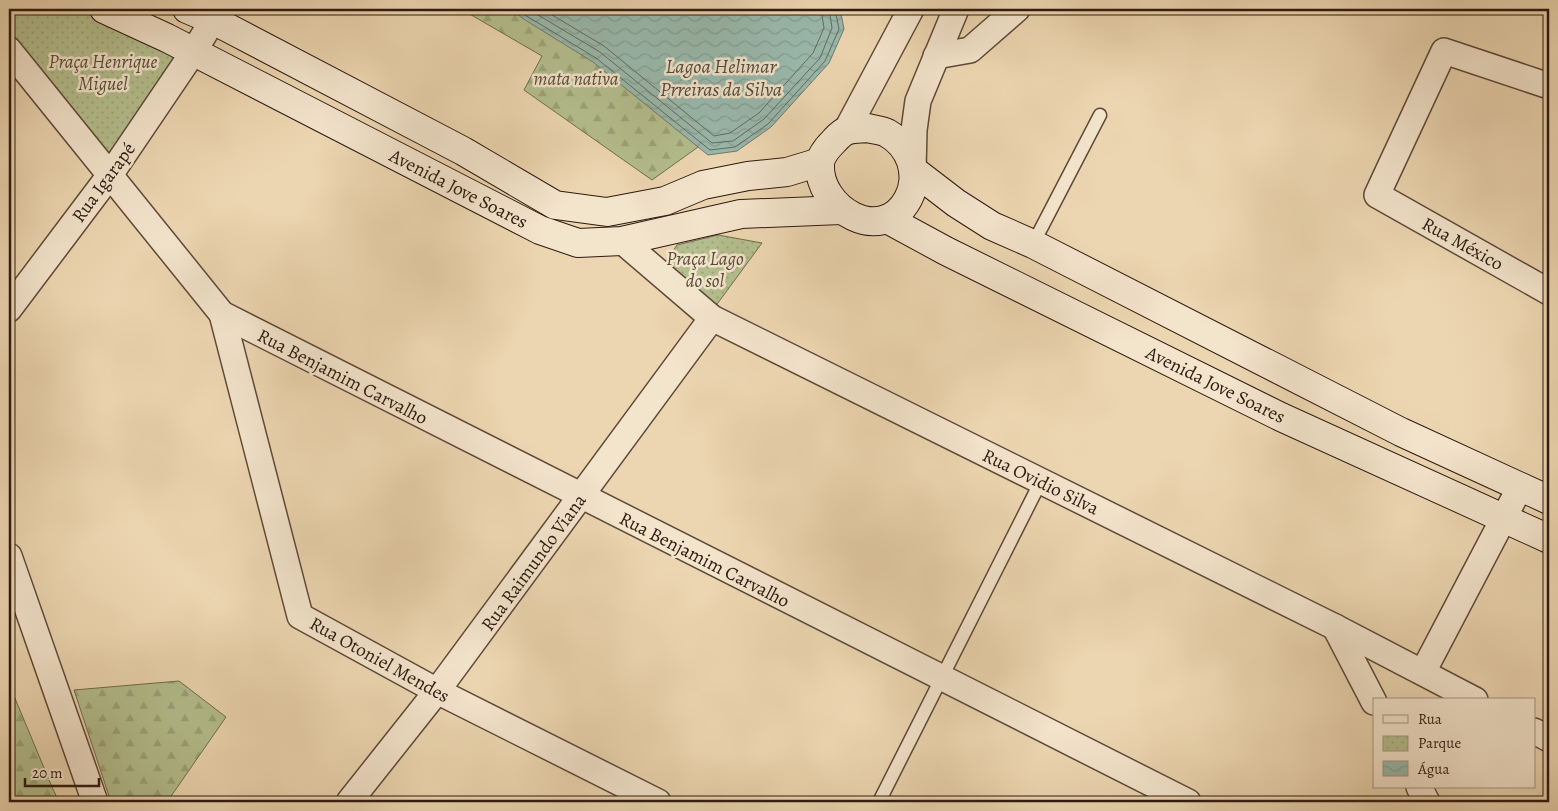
<svg xmlns="http://www.w3.org/2000/svg" width="1558" height="811" font-family="Alegreya,serif">
<style>
.forest{fill:url(#forest-firs);stroke:#716c4f}
.park{fill:url(#park-dots);stroke:#716c4f}
.water{fill:url(#water-waves);stroke:#6e796e}
.lines{fill:none;stroke-linecap:round;stroke-linejoin:round}
.shore{stroke:#646a5e;stroke-width:1}
.lane-casing{stroke:#5e4938;stroke-width:15}
.street-casing{stroke:#5e4938;stroke-width:28}
.secondary-casing{stroke:#2e1a10;stroke-width:30}
.lane{stroke:#f3e4cc;stroke-width:12}
.street{stroke:#f3e4cc;stroke-width:25}
.secondary{stroke:#f3e4cc;stroke-width:28}
.labels{text-anchor:middle;stroke-width:5;stroke-linejoin:round;paint-order:stroke}
.park-label{font-size:19px;font-style:italic;fill:#564b36;stroke:#f3e4cc}
.street-label{font-size:19px;fill:#2e1a10;stroke:#f3e4cc}
.water-label{font-size:20px;font-style:italic;fill:#4e4a3f;stroke:#f3e4cc}
</style>
<defs>
<pattern id="forest-firs" width="22" height="20" patternUnits="userSpaceOnUse" patternTransform="scale(1.25)"><rect width="22" height="20" fill="#b4be8e"/><path d="M5 1l3.5 6h-7zM16 11l3.5 6h-7z" fill="#9ba379"/></pattern>
<pattern id="park-dots" width="8" height="8" patternUnits="userSpaceOnUse" patternTransform="scale(1.25)"><rect width="8" height="8" fill="#b4be8e"/><path d="M2 2h.1M6 6h.1" fill="none" stroke="#9ba379" stroke-width="1.8" stroke-linecap="round"/></pattern>
<pattern id="water-waves" width="16" height="10" patternUnits="userSpaceOnUse" patternTransform="scale(1.25)"><rect width="16" height="10" fill="#99b9ad"/><path d="M0 5q4-4 8 0t8 0" fill="none" stroke="#849e94"/></pattern>
</defs>
<rect width="100%" height="100%" fill="#ecd6b1"/>
<filter id="stains"><feTurbulence type="fractalNoise" baseFrequency=".004" numOctaves="4"/><feColorMatrix values="0 0 0 0 .2 0 0 0 0 .09 0 0 0 0 .02 0 0 0 .5 -.17"/></filter>
<radialGradient id="worn" r=".72"><stop offset=".6" stop-color="#630" stop-opacity="0"/><stop offset="1" stop-color="#630" stop-opacity=".3"/></radialGradient>
<g class="forest">
<path d="M461,9H561L705,142L652,180L524,90L542,56Z"/>
<path d="M179,681L226,717L167,802H111L74,690Z"/>
<path d="M9,684L52,787L59,802H9Z"/>
</g>
<g class="park">
<path d="M9,9H90L180,51L106,161L9,36Z"/>
<path d="M718,235L762,243L712,311L659,271L677,245Z"/>
</g>
<path class="water" d="M511,9H840L844,29L829,63L771,127L737,151L708,155L593,62L522,18Z"/>
<g class="lines">
<g class="shore">
<path d="M519,9L525,15L596,58L710,150L735,147L768,124L825,61L839,29L835,9"/>
<path d="M528,9L600,52L712,143L733,141L764,119L820,58L832,28L829,9"/>
<path d="M542,9L604,46L714,136L730,133L759,113L813,53L824,28L821,9"/>
</g>
<defs>
<g id="lane">
<path d="M1033,244L1100,115"/>
<path d="M879,802L1041,481"/>
</g>
<g id="street">
<path d="M9,50L222,314L1188,802"/>
<path d="M936,56L970,50L1017,9"/>
<path d="M1549,86L1444,51L1377,195L1549,292"/>
<path d="M846,131L911,9"/>
<path d="M913,170L914,130L918,101L956,9"/>
<path d="M622,241L712,318L1335,627L1475,700"/>
<path d="M9,309L110,175L194,51L213,20L212,9"/>
<path d="M222,314L300,616L437,691L658,802"/>
<path d="M9,556L95,802"/>
<path d="M1335,627L1374,702"/>
<path d="M1423,672L1520,487"/>
<path d="M1534,731L1549,739"/>
<path d="M1419,787L1427,802"/>
<path d="M349,802L437,691L712,318"/>
</g>
<g id="secondary">
<path d="M104,9L167,38L540,230L578,243L622,241L741,214L841,210"/>
<path d="M187,9L213,20L463,151L555,205L607,212L665,201L703,185L748,176L787,172L820,162"/>
<path d="M868,128C874,130 881,130 887,133C910,146 921,174 908,199C882,247 817,209 820,163C821,155 828,147 834,141C837,138 841,133 846,131C852,128 862,129 868,128Z"/>
<path d="M913,170L956,203L992,226L1033,244L1401,432L1549,500"/>
<path d="M887,219L946,251L1281,417L1549,539"/>
</g>
</defs>
<use href="#lane" class="lane-casing"/>
<use href="#street" class="street-casing"/>
<use href="#secondary" class="secondary-casing"/>
<use href="#lane" class="lane"/>
<use href="#street" class="street"/>
<use href="#secondary" class="secondary"/>
</g>
<g class="labels">
<g class="park-label">
<text x="103" y="68">Praça Henrique<tspan x="103" dy="22">Miguel</tspan></text>
<text x="576" y="85">mata nativa</text>
<text x="705" y="265">Praça Lago<tspan x="705" dy="22">do sol</tspan></text>
</g>
<g class="street-label">
<text transform="translate(103 182) rotate(-54)" y="7">Rua Igarapé</text>
<text transform="translate(459 188) rotate(27)" y="7">Avenida Jove Soares</text>
<text transform="translate(1463 243) rotate(29)" y="7">Rua México</text>
<text transform="translate(343 376) rotate(27)" y="7">Rua Benjamim Carvalho</text>
<text transform="translate(1216 384) rotate(26)" y="7">Avenida Jove Soares</text>
<text transform="translate(1041 481) rotate(26)" y="7">Rua Ovidio Silva</text>
<text transform="translate(705 559) rotate(27)" y="7">Rua Benjamim Carvalho</text>
<text transform="translate(533 562) rotate(-54)" y="7">Rua Raimundo Viana</text>
<text transform="translate(380 659) rotate(29)" y="7">Rua Otoniel Mendes</text>
</g>
<g class="water-label">
<text x="721" y="73">Lagoa Helimar<tspan x="721" dy="23">Prreiras da Silva</tspan></text>
</g>
</g>
<rect width="1558" height="811" fill="none" stroke="#ecd6b1" stroke-width="30"/>
<rect x="10" y="10" width="1538" height="791" fill="none" stroke="#2e1a10" stroke-width="2.5"/>
<rect x="15" y="15" width="1528" height="781" fill="none" stroke="#2e1a10"/>
<rect x="1373" y="698" width="162" height="90" fill="#f3e4cc" stroke="#a49381"/>
<rect x="1383" y="715" width="25" height="8" fill="#f3e4cc" stroke="#a49381"/>
<text x="1418" y="724" font-size="15" fill="#2e1a10">Rua</text>
<rect x="1383" y="736" width="25" height="15" fill="url(#park-dots)" stroke="#a49381"/>
<text x="1418" y="748" font-size="15" fill="#2e1a10">Parque</text>
<rect x="1383" y="761" width="25" height="15" fill="url(#water-waves)" stroke="#a49381"/>
<text x="1418" y="774" font-size="15" fill="#2e1a10">Água</text>
<path d="M25 778v8h74v-8" fill="none" stroke="#2e1a10" stroke-width="2.5"/>
<text x="32" y="778" font-size="15" fill="#2e1a10" stroke="#f3e4cc" stroke-width="4" paint-order="stroke">20 m</text>
<rect width="100%" height="100%" filter="url(#stains)"/>
<rect width="100%" height="100%" fill="url(#worn)"/>
</svg>
